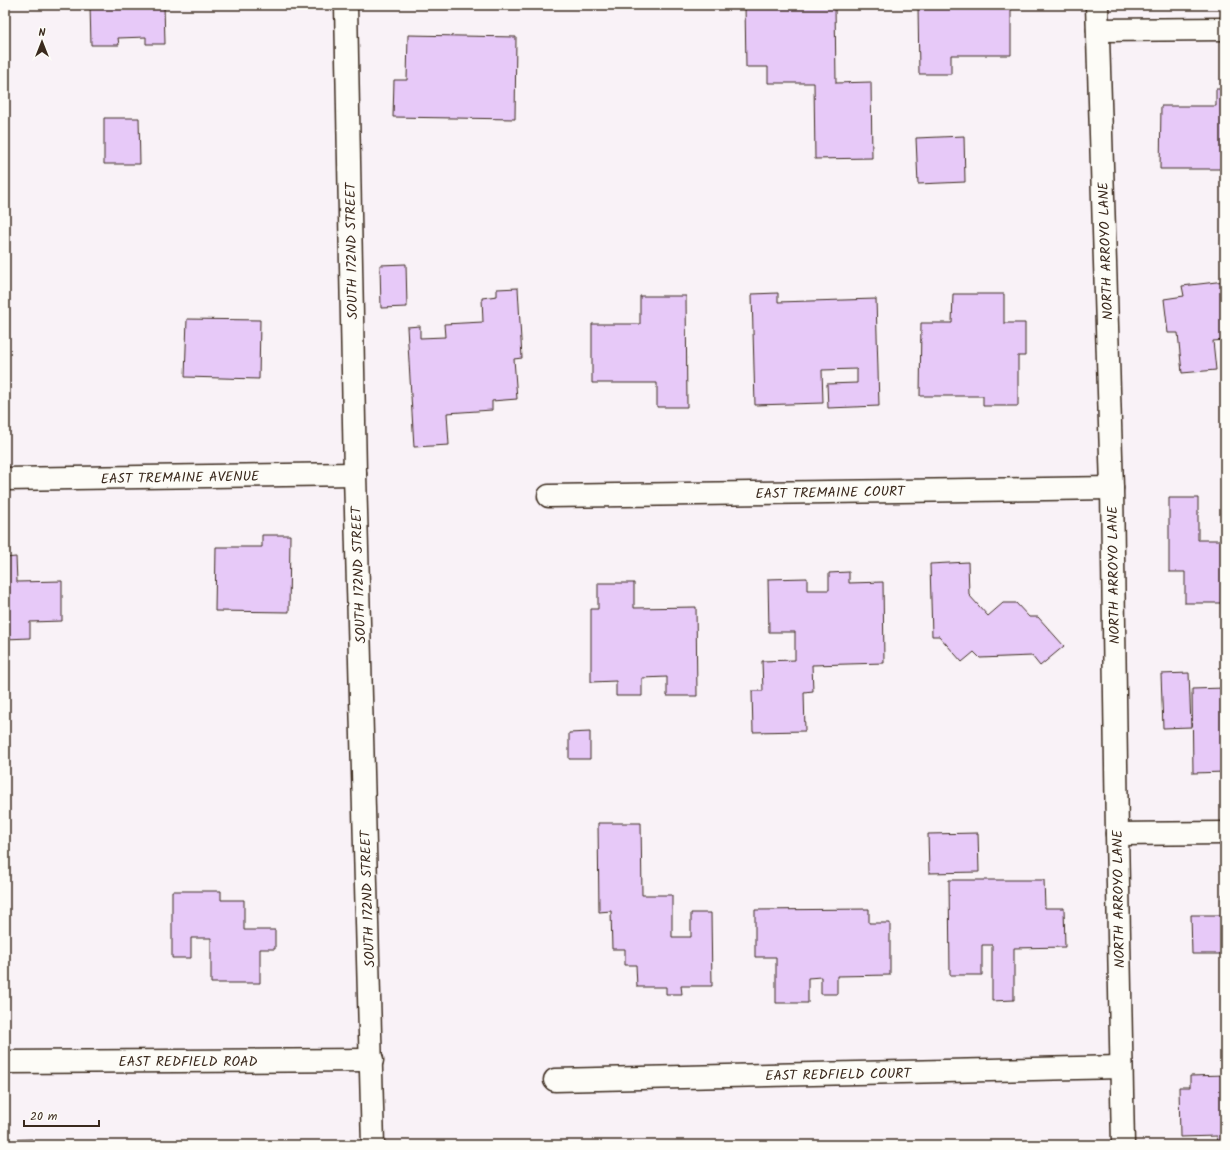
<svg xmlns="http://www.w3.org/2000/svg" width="1230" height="1150" font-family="Kalam,sans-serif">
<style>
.building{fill:#e7c9f8;stroke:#3b2a1e}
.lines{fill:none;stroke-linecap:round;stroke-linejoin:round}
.minor-casing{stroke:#3b2a1e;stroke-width:25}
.minor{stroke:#fdfcf7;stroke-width:22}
.labels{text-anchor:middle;stroke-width:4;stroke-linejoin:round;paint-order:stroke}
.street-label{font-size:14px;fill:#3b2a1e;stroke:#fdfcf7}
</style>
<rect width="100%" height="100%" fill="#f9f2f7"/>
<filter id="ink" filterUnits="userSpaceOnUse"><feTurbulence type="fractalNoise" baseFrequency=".025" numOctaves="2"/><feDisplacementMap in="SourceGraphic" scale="8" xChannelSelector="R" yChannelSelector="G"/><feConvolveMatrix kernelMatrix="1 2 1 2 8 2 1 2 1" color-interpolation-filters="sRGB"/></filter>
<g filter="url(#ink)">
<g class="building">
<path d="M90,5H164L165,44H146V37L118,38L119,45H91Z"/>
<path d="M745,5H835L836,83L871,82L872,158L815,159L814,83H768V67H746Z"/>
<path d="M918,5H1011V55H951V74H919Z"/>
<path d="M408,35L516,37L515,119L393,117L394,80H407Z"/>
<path d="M1216,89H1225V169H1160L1161,106H1216Z"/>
<path d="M104,118H139L140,164H104Z"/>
<path d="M964,136L965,182L918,184L916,138Z"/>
<path d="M406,264L407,307L381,308L380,265Z"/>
<path d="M1225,281V340L1213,341L1216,370L1182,373L1178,333H1168L1164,299L1184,296L1182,286Z"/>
<path d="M518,288L522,358L514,359L517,399L492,401V410L447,413L449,445L414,447L407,327L420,326V338L445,337L444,324L483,322L482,298L497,296V289Z"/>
<path d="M778,293V302L876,299L879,406L828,408L827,384L857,383V369L822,370L823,403L755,405L752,294Z"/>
<path d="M953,294H1004V323H1025V356H1018V406H983V396H920L921,323H952Z"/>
<path d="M640,296H686L687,407H657V383H592V324H640Z"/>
<path d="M187,319L260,320L259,379L185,377Z"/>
<path d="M1169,498H1198V540H1225V603H1185V572H1169Z"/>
<path d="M262,535H290L289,612L215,611L216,547H262Z"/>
<path d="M16,557L17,582L62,581V621L30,622V638L5,639V558Z"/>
<path d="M968,562L969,595L988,616L1003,603H1016L1029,617H1038L1064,646L1040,666L1032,656L980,658L974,652L962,662L939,636H932L930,564Z"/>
<path d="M849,572V583L883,582L884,663L812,665L813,691L804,692L805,731L753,732L752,691H763L762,661L795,660V632H769L768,579L807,578V590H829V573Z"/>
<path d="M598,583H634V608L696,607L697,696H667V677L642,678V696H616V681L591,682V609H598Z"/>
<path d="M1189,673L1191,727L1163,728L1161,674Z"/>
<path d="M1225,688V772L1193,773L1192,689Z"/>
<path d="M590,732V759H569V733Z"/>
<path d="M598,823H641L642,895H672V937H691V913H711L712,986H681L682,994H666V987H637L636,965H625V949H612L611,911L599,912Z"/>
<path d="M978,833L979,872L929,873L928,834Z"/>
<path d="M949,880H1044L1045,908H1064L1065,947L1014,948V1000L992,1001V945H982V975H950Z"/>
<path d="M172,891H221V900H244V930H275V949H260V983H211V938H191V958H172Z"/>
<path d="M1222,894H1225V954H1192L1191,915H1222Z"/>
<path d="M869,909V923H890V975L837,976V994H821V977L808,978V1003H776V957H755V910Z"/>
<path d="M1225,1075V1145H1218L1217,1136L1180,1137L1179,1087H1190V1076Z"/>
<path d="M32,1139V1145H5V1140Z"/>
<path d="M262,1143V1145H155V1144Z"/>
</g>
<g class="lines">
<defs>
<g id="minor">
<path d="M346,5L355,474L373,1145"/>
<path d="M1097,5L1112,488L1117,834L1123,1145"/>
<path d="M1098,30L1225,29"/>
<path d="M5,479L355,474"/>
<path d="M549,496L1112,488"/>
<path d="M1117,834L1225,833"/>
<path d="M5,1062L372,1060"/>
<path d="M555,1080L1121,1067"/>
</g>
</defs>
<use href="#minor" class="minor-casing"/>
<use href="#minor" class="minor"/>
</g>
</g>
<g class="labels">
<g class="street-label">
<text transform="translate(351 251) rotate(-91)" y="5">SOUTH 172ND STREET</text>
<text transform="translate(1105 251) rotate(-92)" y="5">NORTH ARROYO LANE</text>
<text transform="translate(180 477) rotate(-1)" y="5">EAST TREMAINE AVENUE</text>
<text transform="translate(830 492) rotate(-1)" y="5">EAST TREMAINE COURT</text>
<text transform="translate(358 575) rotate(-92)" y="5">SOUTH 172ND STREET</text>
<text transform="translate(1113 575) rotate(-91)" y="5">NORTH ARROYO LANE</text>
<text transform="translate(367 899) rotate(-92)" y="5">SOUTH 172ND STREET</text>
<text transform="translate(1118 899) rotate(-91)" y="5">NORTH ARROYO LANE</text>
<text x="188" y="1066">EAST REDFIELD ROAD</text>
<text transform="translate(838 1074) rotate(-1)" y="5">EAST REDFIELD COURT</text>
</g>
</g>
<rect width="1230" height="1150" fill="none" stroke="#fdfcf7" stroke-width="20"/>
<rect x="10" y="10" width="1210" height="1130" fill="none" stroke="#3b2a1e" stroke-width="1.5" filter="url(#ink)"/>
<g transform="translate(42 42)" stroke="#fdfcf7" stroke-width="3" paint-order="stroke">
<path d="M0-3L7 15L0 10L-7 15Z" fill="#3b2a1e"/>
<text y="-6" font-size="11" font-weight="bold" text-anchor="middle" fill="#3b2a1e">N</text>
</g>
<path d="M24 1120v6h75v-6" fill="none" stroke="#3b2a1e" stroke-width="2"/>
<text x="30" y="1120" font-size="12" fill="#3b2a1e" stroke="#fdfcf7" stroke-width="3" paint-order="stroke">20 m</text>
</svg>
